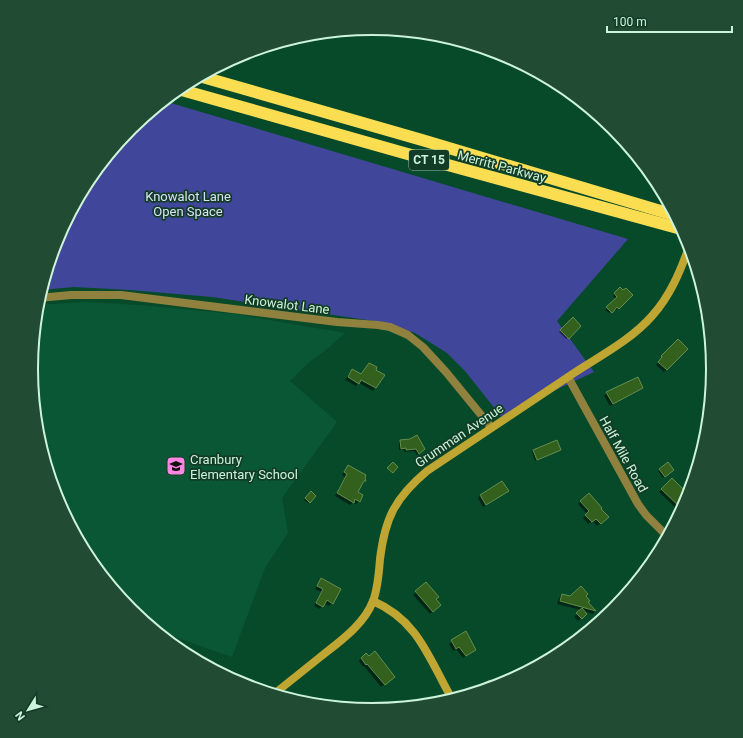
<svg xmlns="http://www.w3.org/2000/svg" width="743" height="738" font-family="Roboto,sans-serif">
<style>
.built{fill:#0a5735}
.green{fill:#40469a}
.shadow{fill:#0007}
.building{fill:#34601d;stroke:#628e4e}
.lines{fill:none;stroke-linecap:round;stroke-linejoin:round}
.street{stroke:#90813f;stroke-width:8}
.secondary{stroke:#bfa632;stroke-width:8}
.highway{stroke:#fbdd52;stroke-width:12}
.labels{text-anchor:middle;stroke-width:3.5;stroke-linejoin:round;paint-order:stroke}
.shield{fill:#123c25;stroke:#95bca4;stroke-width:1}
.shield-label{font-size:12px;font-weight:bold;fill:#cdf3da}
.street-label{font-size:13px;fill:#cdf3da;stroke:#123c25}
.park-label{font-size:13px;fill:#dce1f9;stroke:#123c25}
.poi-label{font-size:13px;fill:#cdf3da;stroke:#123c25;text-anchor:start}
.rim{fill:none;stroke:#cdf3da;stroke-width:2}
</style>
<rect width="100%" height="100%" fill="#074a2a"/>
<path class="built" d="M85,302L140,305L235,314L345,333L326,350L308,363L290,381L337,422L282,498L288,533L265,568L232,657L169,635L159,634L130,610L88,558L56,499L37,435L31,369L37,305Z"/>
<path class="green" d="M164,101L628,239L557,321L594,372L547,394L503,419L465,371L447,353L415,333L381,322L212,297L130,290L74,287L41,290L57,238L88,179L131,128Z"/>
<g class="shadow">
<path d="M616,292L632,295L616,310L615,308L609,313L605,310L616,299L613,296Z"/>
<path d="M706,303L708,320L699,315Z"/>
<path d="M573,319L580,326L566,339L559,332Z"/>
<path d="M678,341L686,349L664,372L656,365L660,361L659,360Z"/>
<path d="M352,370L361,374L375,370L384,375L373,391L359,383L356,386L345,380Z"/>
<path d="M642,387L639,390L610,406L604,396L607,393Z"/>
<path d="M401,441L423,451L417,455L414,451L404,452V450H399V443Z"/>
<path d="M560,450L535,461L532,452L533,451Z"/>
<path d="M668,463L671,471L663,478L658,471Z"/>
<path d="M348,466L365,481L357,492L359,501L356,504L353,502L350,505L335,496L345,477L342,475Z"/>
<path d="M672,480L688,496L680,512L659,492Z"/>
<path d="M311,493L315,496L308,503L304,500Z"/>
<path d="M505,493L483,507L478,498L480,495Z"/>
<path d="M589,494L607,517L597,526L592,521L588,524L583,518L587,514L578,504Z"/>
<path d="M321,580L332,603L329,606L324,603L320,609L314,606L321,592L315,589Z"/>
<path d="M426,583L435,599L437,608L430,614L413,595Z"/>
<path d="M562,595L570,597L585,596L587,603L595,611L593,614L584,611L586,614L578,621L574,617L581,610L557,604L559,598Z"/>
<path d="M466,633L475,649L463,658L456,649L453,651L449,644Z"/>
<path d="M361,658L391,679L381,687L364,666L363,667L359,661Z"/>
</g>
<g class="building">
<path d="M620,287L623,290L626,288L633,295L619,309L617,307L612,313L606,307L617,297L614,293Z"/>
<path d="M573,317L581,326L569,339L560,330Z"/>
<path d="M678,339L688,349L667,370L658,362L662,357L661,356Z"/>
<path d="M369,363L377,367L376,370L385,375L376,388L361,380L359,384L348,377L352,369L361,374Z"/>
<path d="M638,377L643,388L613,404L606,392Z"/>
<path d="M417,435L425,449L419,454L416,449L406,450V448L401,449L400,440L410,439Z"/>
<path d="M557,440L561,450L537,460L533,450Z"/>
<path d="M393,462L398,467L393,473L387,468Z"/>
<path d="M668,462L674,470L665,477L659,469Z"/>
<path d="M348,465L366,475L365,478L366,481H364L358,492L363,495L360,502L355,499L354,503L337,493L347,474L344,472Z"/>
<path d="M672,478L688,494L682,509L661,489Z"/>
<path d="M502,481L509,491L486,505L480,495Z"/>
<path d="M311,491L316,496L310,503L305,498Z"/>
<path d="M589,493L602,508L601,509L609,517L601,524L596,519L592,522L585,515L589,511L580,501Z"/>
<path d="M321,578L341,589L333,604L327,600L323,607L316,603L323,589L317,586Z"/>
<path d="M426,582L439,597L436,599L441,605L433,612L415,591Z"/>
<path d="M581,586L588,594L586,596L590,601L588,602L596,611L560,601L562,594L570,596Z"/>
<path d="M582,608L587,614L582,619L576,613Z"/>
<path d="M466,631L476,650L466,656L459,647L456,649L451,640Z"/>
<path d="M375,651L395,677L385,685L367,664L366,665L361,658L366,653L369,656Z"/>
<path d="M490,680L493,687L470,694L469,691Z"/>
</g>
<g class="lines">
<g class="street">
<path d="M38,298L71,295H121L337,322L378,325L390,327L408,335L423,347L446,372L491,427"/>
<path d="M568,377L638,504L646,515L667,536"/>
</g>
<g class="secondary">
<path d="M373,601C419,621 429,659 452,699"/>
<path d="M274,694C289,682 304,670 319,658C339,642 364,625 373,601C378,588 379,572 380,559C385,518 395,498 427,471C476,438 525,406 574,373C600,356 631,340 652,316C670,296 680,272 689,247"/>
</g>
<g class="highway">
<path d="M199,76L422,140L674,215"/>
<path d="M178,89L404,153L681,229"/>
</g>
</g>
<defs>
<symbol id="school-square" viewBox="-11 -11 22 22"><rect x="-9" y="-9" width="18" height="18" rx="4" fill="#fd86e2" stroke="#123c25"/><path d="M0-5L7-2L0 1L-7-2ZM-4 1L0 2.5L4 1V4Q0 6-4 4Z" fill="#111"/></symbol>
</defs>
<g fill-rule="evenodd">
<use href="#school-square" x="165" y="455" width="22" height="22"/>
</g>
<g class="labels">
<rect class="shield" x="409" y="150" width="40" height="20" rx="3"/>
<g class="shield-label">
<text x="429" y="164">CT 15</text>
</g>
<g class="street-label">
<text transform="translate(502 166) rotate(15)" y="5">Merritt Parkway</text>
<text transform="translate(287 304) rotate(7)" y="5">Knowalot Lane</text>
<text transform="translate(459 435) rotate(-34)" y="5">Grumman Avenue</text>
<text transform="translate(624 454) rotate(61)" y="5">Half Mile Road</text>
</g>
<g class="park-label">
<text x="188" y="201">Knowalot Lane<tspan x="188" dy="15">Open Space</tspan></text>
</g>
<g class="poi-label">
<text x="190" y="464">Cranbury<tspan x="190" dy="15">Elementary School</tspan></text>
</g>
</g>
<path d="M0 0H743V738H0ZM38 369a334 334 0 1 1 668 0a334 334 0 1 1-668 0Z" fill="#214b33" fill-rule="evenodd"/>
<path class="rim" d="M38 369a334 334 0 1 1 668 0a334 334 0 1 1-668 0Z"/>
<g transform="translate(28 710) rotate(233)" stroke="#123c25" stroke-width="3" paint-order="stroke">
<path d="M0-3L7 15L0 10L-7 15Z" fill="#cdf3da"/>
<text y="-6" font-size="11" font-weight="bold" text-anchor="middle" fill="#cdf3da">N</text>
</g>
<path d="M607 26v6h125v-6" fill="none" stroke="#cdf3da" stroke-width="2"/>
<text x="613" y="26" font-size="12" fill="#cdf3da" stroke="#123c25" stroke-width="3" paint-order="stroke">100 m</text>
</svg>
